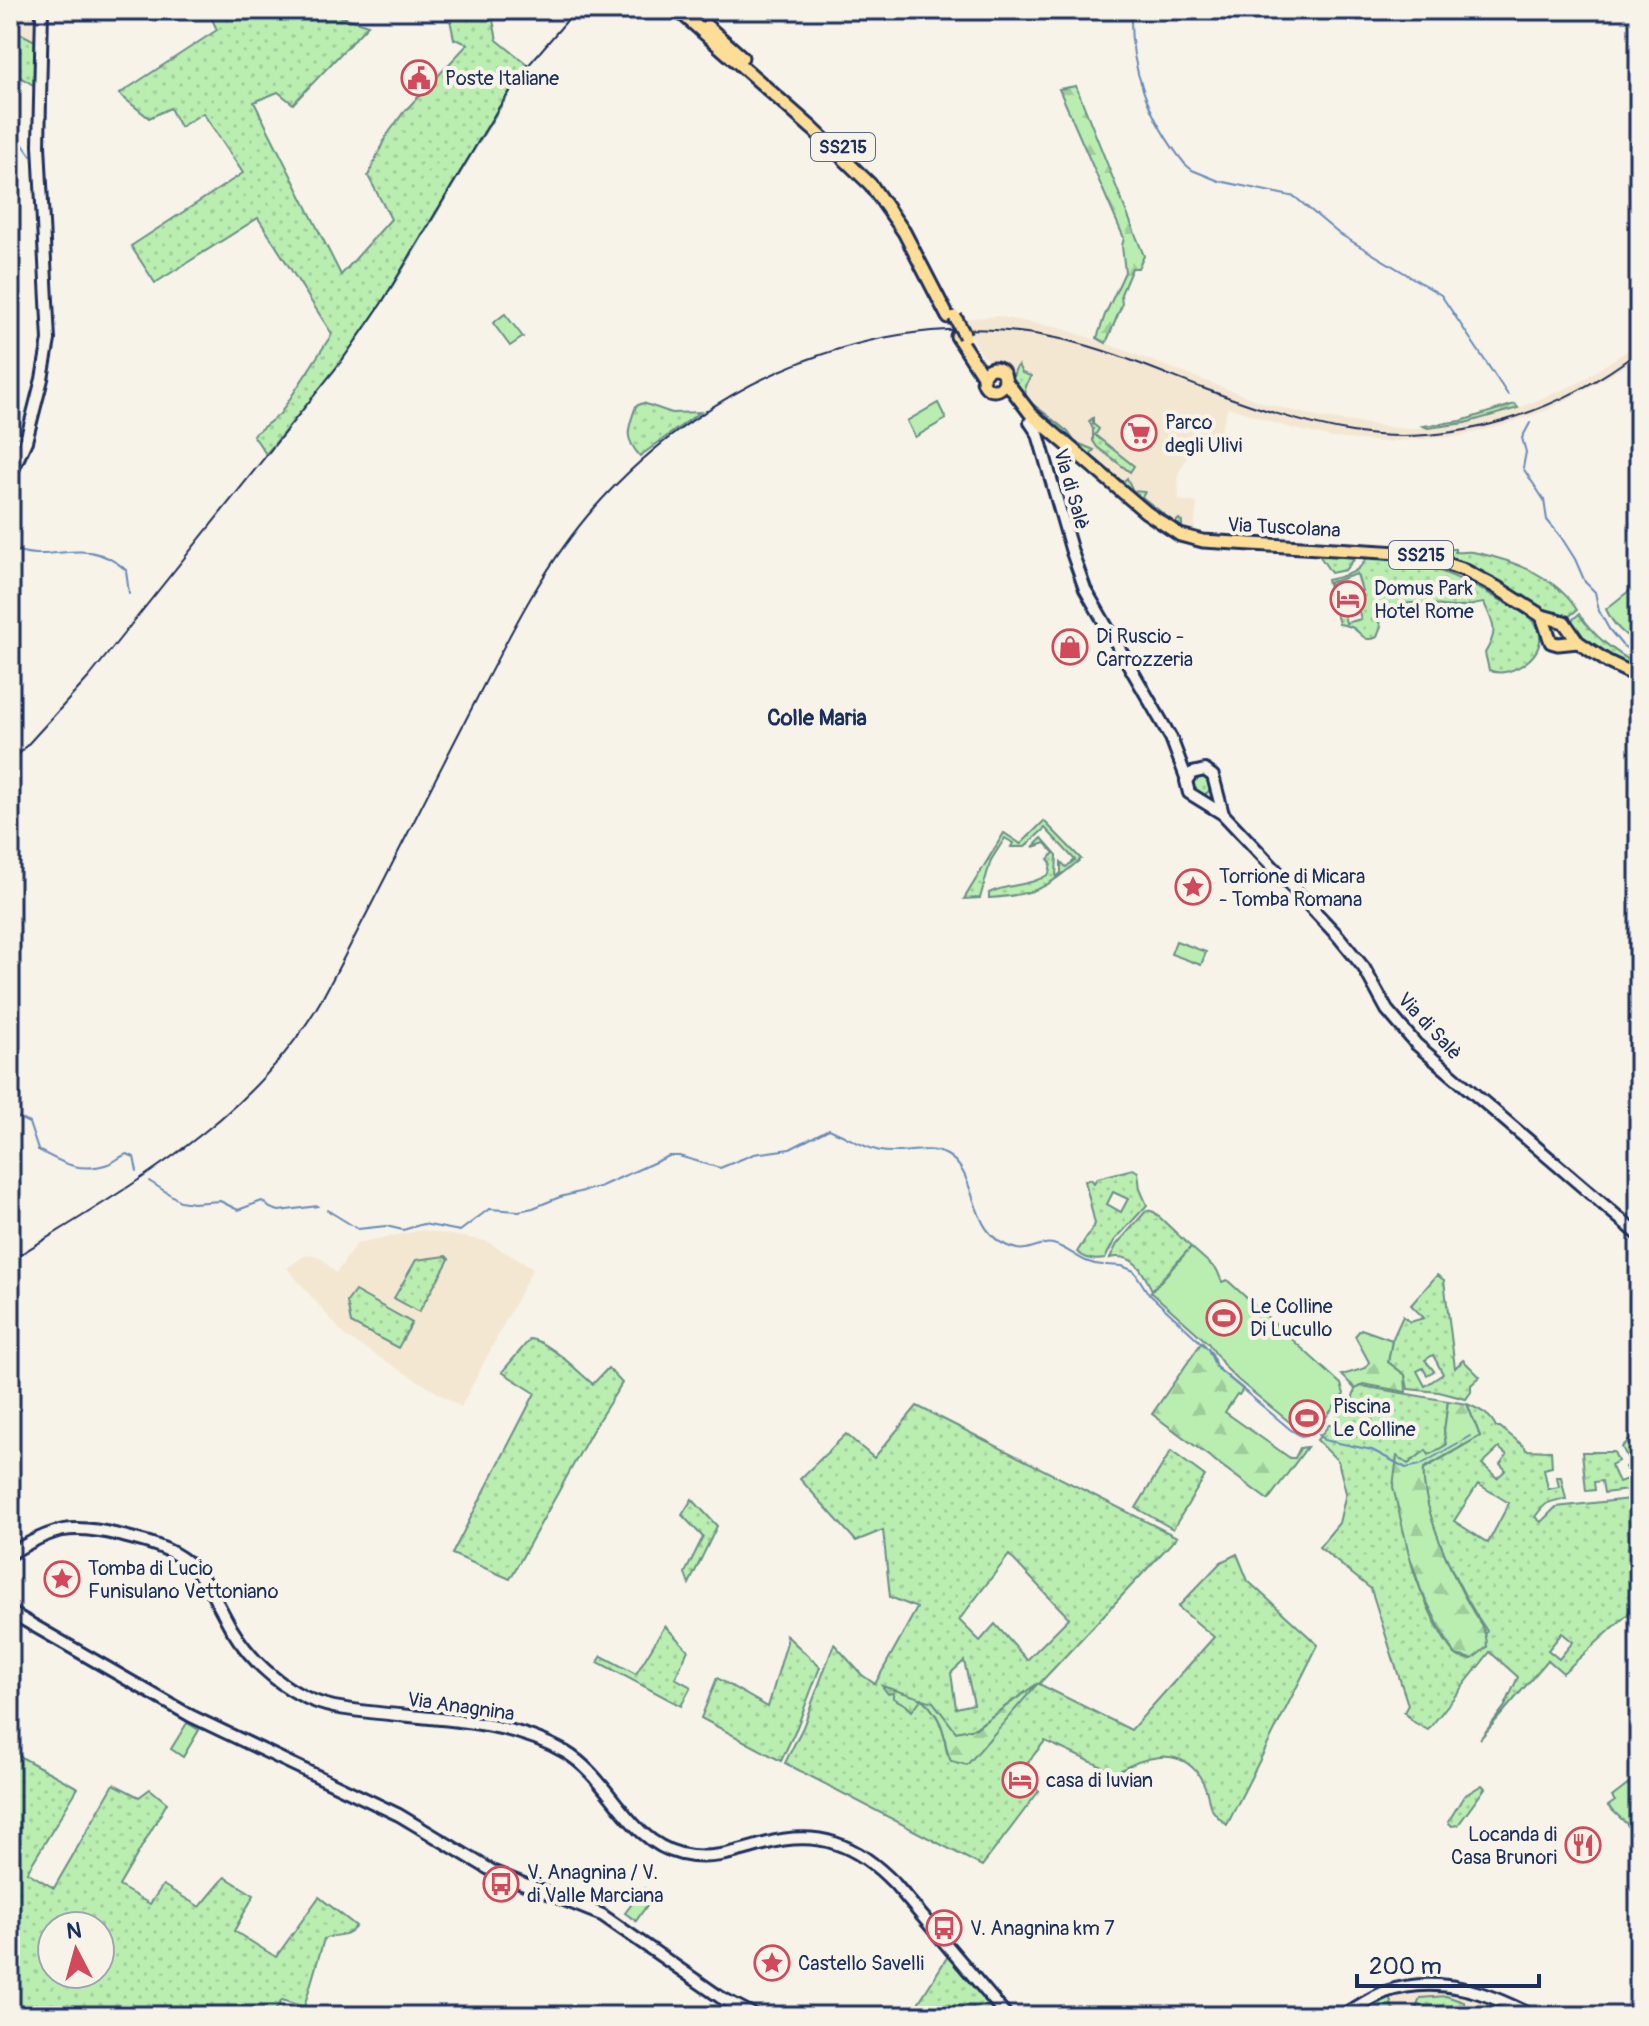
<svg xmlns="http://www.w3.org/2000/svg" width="1649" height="2026" font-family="Pangolin,sans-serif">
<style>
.built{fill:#f4e7d2}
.grass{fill:url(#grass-dots);stroke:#6a8e87;stroke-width:2;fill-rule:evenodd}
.forest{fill:url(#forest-firs);stroke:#6a8e87;stroke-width:2}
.park{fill:#b9eeb0;stroke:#6a8e87;stroke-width:2}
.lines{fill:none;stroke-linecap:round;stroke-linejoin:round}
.stream{stroke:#678ab8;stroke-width:2}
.secondary-casing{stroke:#1b2f5e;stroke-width:16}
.primary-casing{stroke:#1b2f5e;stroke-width:17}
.secondary{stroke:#f7f3e8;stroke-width:10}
.primary{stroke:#fede96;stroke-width:11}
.rail{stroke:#1b2f5e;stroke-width:2}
.primary-bridge-casing{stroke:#1b2f5e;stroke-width:17;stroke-linecap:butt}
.primary-bridge{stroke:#fede96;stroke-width:11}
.labels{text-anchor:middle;stroke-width:8;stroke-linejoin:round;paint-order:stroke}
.shield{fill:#f7f3e8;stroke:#5d6a87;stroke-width:2}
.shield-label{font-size:18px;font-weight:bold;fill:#1b2f5e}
.poi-label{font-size:20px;fill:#1b2f5e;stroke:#f7f3e8;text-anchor:start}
.street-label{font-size:20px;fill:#1b2f5e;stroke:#f7f3e8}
.neighbourhood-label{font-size:22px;font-weight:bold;fill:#1b2f5e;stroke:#f7f3e8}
</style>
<defs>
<pattern id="grass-dots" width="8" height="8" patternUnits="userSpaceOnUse" patternTransform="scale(2)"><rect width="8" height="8" fill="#b9eeb0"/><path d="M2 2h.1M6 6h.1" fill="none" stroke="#9ecc9a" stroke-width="1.8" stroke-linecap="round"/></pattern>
<pattern id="forest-firs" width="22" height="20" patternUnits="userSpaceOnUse" patternTransform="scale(2)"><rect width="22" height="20" fill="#b9eeb0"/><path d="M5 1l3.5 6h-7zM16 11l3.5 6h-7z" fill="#9ecc9a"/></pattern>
</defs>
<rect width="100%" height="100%" fill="#f7f3e8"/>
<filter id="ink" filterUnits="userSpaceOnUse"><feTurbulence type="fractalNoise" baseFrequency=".0125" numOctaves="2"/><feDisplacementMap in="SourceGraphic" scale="16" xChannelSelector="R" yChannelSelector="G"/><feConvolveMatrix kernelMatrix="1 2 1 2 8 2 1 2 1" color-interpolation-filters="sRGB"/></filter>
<g filter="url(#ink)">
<g class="built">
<path d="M10,10H36L37,42L10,28Z"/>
<path d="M997,316L1060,328L1097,340L1267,404L1322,418L1405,429L1465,423L1521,407L1578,383L1639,343V356L1606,378L1548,410L1504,425L1461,436L1386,442L1333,438L1286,427L1228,407L1217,442L1198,448L1188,455L1178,474L1179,500L1197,503L1194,532L1169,520L1096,461L1022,397L1013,383V373L1002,361L988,360L982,355L961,319Z"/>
<path d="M422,1230L486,1241L533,1268L461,1407L346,1337L287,1268L304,1256L312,1255L322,1259L336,1273L357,1243Z"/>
<path d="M1406,1991L1464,1994L1498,2006L1516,2016H1399L1392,2007L1389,1994Z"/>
</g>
<g class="grass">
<path d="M208,10H320L368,25L293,104L278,92L254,102L341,275L391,219L368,176L385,138L403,113L468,44L454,39L448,10H491L497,40L528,65C475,142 432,225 381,304C347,357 306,405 266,454L253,435L280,414L332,334L258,218L155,283L131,246L243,173L203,113L180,127L170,108L149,118L119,94L217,30Z"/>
<path d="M10,28L37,42L35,86L10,71Z"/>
<path d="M1018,365L1022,373L1031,376L1025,386L1026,399L1050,417L1047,420C1032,408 1002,386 1018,365Z"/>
<path d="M643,403L672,413L700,412L640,456C623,437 628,429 636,406Z"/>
<path d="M1093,418V424L1099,429L1095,435L1134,466L1130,472L1097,447L1093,441V429L1089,421Z"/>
<path d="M1052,419L1068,432L1075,442L1094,450L1090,455L1123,482L1127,478L1133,491L1145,492L1142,497L1175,523L1179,519L1182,522V527C1134,499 1091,457 1049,422Z"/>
<path d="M1450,549H1455V552C1464,553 1465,551 1473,552C1513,560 1555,575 1577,610L1568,617L1558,612L1549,613L1509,587L1449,557Z"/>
<path d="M1317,552L1358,555L1345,570L1331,573Z"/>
<path d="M1368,554C1418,560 1459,576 1502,601C1514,607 1530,615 1537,627C1552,652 1510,681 1489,670L1485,653C1498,632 1495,626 1484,603C1476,604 1466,607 1458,607C1428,607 1400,592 1378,620L1381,627L1377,637C1363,644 1362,632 1351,627C1347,625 1343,625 1339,624L1327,580C1345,576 1362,573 1368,554ZM1357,574L1362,591L1354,594L1361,619L1346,623L1340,596L1333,598L1329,583Z"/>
<path d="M1579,614C1595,638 1614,651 1639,666V671L1625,665L1571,629V621Z"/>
<circle cx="1201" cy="785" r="10"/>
<path d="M1044,821L1081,859C1045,889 1035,895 989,898V893C1008,883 1030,887 1049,874L1051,863L1048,859L1054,853L1045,843L1033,847L1042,838L1057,855L1056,877L1061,873V862L1066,867L1075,860L1045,828L1025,847H1011L1013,843L1005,838L991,860L980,898L964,899L1004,833L1021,844Z"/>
<path d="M1133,1169L1138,1172L1140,1189L1147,1205L1114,1241L1105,1259C1093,1261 1086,1259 1077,1252L1095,1224L1085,1181L1091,1179L1094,1183L1097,1178ZM1113,1192L1128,1199L1121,1212L1107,1204Z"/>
<path d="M1147,1210L1154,1212L1191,1247L1152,1290C1143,1272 1134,1252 1110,1258L1117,1244Z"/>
<path d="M446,1256L449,1259L446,1265L419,1312L394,1298L416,1260Z"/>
<path d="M1437,1275L1444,1280L1455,1368L1463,1360L1480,1377L1471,1385V1392L1466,1399L1439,1392L1408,1389L1405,1375L1388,1362L1392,1340L1403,1316L1410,1322L1424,1318L1411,1305ZM1433,1355L1443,1374L1425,1386L1417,1371L1423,1368L1427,1375L1434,1371L1425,1360Z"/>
<path d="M355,1291L412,1323L398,1348L351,1323L347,1302Z"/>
<path d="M530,1339C549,1341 578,1372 593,1384L608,1368L622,1383L596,1424L510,1579L452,1554L535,1393L502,1372Z"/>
<path d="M1362,1386L1448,1401L1444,1432L1446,1445L1429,1455L1426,1451L1408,1464C1408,1493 1406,1523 1409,1551C1412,1575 1439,1637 1455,1654C1460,1659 1466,1659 1472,1659L1487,1631C1461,1594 1420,1514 1424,1469L1480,1436L1467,1404C1481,1410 1491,1415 1496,1427H1500L1525,1447L1526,1450L1551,1451L1552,1467L1544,1469L1548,1489L1559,1487L1557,1477H1561L1566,1499C1547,1501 1545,1503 1535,1517L1541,1522L1556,1507L1630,1499L1639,1492V1554L1630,1562L1639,1573V1604L1563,1673L1548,1660L1480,1739L1505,1706L1518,1677L1490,1652L1428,1730L1414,1722L1404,1712L1408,1705L1371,1589L1319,1547L1339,1523L1346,1493L1338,1461L1317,1440L1329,1425H1332L1346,1404L1351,1405L1355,1389ZM1499,1448L1507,1455L1500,1464L1506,1470L1497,1478L1482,1464ZM1478,1484L1509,1503L1488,1543L1454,1521ZM1562,1633L1573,1642L1559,1659L1548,1650Z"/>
<path d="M917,1406L1177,1537L1039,1684L1131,1730L1214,1637L1178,1607L1221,1562L1237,1554L1248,1581L1318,1645L1227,1825C1199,1802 1215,1800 1200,1777C1180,1745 1142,1757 1116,1773L1045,1741L1019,1773L1039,1791L982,1866L785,1763L803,1727L834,1644L862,1675L875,1684L917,1608L890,1597L883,1530L856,1541L800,1479L846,1434L874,1458ZM1009,1555L1069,1618L1027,1660L995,1624L980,1641L959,1620ZM964,1661L974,1704L956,1708L951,1673ZM1034,1686L958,1764C942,1757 947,1741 942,1728C938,1717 932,1708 923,1700L933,1702L956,1732L975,1728Z"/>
<path d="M1639,1420V1483L1628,1490L1604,1493L1602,1481L1594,1482L1595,1490L1586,1491L1582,1452H1614L1618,1461L1611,1465L1619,1482L1630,1478L1625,1467L1636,1462L1632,1455L1627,1457L1622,1447L1629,1440L1633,1443L1637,1439L1632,1434Z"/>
<path d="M1171,1451L1205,1476L1173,1529L1136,1508Z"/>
<path d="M692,1499L717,1526L689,1584L685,1573L703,1537L682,1515Z"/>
<path d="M665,1626L688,1650L675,1678L691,1687L681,1706L598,1662L602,1656L636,1674Z"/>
<path d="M786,1635L820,1667L797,1727L781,1761L701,1718L717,1678L768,1707L787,1642Z"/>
<path d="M10,1751L78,1788L27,1872L54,1888L114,1784L139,1797L150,1789L167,1803L119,1886L150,1904L163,1885L200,1907L225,1877L254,1895L234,1931L276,1957L319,1897L356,1926C348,1938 336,1933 324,1939L304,2007L282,2000L272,2016H10ZM52,1926H100V1974H52Z"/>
<path d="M1482,1785L1485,1788L1458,1825L1452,1826L1448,1822L1464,1796Z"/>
<path d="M948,1956L1001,2016H910Z"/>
<path d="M1389,1994L1392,2007L1399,2016H1354L1353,2013Z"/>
<path d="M1446,1996L1464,2002L1465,2016H1420L1417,2006L1420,1998Z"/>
</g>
<g class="forest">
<path d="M1076,86L1144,256L1138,268H1132L1121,294L1122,305L1106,343L1097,338L1105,315L1125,272L1122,246L1124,238L1059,89Z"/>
<path d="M1515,404L1518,408L1465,423L1428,428L1423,426L1461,421Z"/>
<path d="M1639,583V645C1624,634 1614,627 1606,609Z"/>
<path d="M1361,1329L1392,1340L1388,1362L1405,1375L1406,1392L1363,1384L1355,1389L1342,1375L1366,1368L1369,1362L1355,1336Z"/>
<path d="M1202,1342L1212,1354L1216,1367L1243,1389L1239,1395L1237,1394L1225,1412L1290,1458H1295L1300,1448L1307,1447L1268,1500L1152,1414Z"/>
<path d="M1448,1401L1467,1404L1480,1436L1424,1468C1420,1504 1452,1576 1471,1608C1479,1623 1487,1629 1487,1647L1472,1659L1456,1655L1443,1634L1421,1590L1409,1554L1393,1487L1397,1456L1408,1464L1426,1450L1429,1455L1446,1445L1444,1432Z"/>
<path d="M1038,1683L967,1765L951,1761C946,1752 946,1744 944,1734C941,1720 932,1708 922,1698L912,1711L906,1705L893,1698V1693L888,1694L882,1686L933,1702L956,1732L976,1728Z"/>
</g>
<g class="park">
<path d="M505,314L523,337L510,346L493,323Z"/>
<path d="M938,403L946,419L915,437L907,421Z"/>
<path d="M1176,941L1206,952L1201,965L1171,954Z"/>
<path d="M1191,1247L1217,1270L1222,1282L1227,1280L1341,1384L1344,1394L1316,1430L1304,1434L1238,1380L1225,1367L1208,1343L1151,1292Z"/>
<path d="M187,1723L199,1730L183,1757L171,1749Z"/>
<path d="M1639,1776V1821L1632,1829L1608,1806L1615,1801L1612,1797Z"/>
<path d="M644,1888L654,1895L636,1921L625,1913Z"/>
</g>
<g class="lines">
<g class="stream">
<path d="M1131,10C1129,67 1149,120 1185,164L1192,170L1219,181L1295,197L1338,233L1441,295L1508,395"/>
<path d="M10,126L31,156"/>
<path d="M1530,423L1522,438L1526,452L1523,468L1544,500L1547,520L1561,537L1575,559L1585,582L1595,592L1599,611L1609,629L1622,645L1639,657"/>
<path d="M10,548C53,567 82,532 126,570L129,594"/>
<path d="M10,1110L13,1115L29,1123L38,1150C64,1164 81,1174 111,1163C117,1160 121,1156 127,1154L134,1157L137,1171"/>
<path d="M149,1181L180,1201L193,1203L220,1201L238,1210L262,1201L270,1208L279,1211L318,1206"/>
<path d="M327,1210L358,1229L386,1226L403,1230L423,1224L460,1231L489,1209L519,1211L533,1208L560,1197L599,1187L669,1156H679L720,1168L754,1154L790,1149L829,1129C846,1136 862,1147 880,1151C901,1156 927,1144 947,1155C981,1174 965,1237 1017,1249C1029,1252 1041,1241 1053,1244C1071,1249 1083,1265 1103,1265"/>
<path d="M1106,1265L1122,1266L1134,1271L1148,1293L1208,1349L1216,1367L1291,1430L1301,1436L1313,1434"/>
<path d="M1319,1435L1324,1440L1372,1450L1406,1468L1420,1465L1470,1436"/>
</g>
<defs>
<g id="secondary">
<path d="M1030,422L1038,434L1072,552L1085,589L1171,738L1187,780"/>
<path d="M10,476L26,441L42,379L49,340L39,145L42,10"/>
<path d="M1223,814L1213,776L1205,770L1192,773L1186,781L1189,793L1223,814L1338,936L1364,968L1387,1010L1416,1044L1639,1235"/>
<path d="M10,1554C52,1528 71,1523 119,1535C143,1541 167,1546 187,1562C207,1579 218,1605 231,1628C253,1665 291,1698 334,1707C409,1721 498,1713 565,1752C610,1778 627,1841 681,1854C710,1861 736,1852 764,1844C818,1829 857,1844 895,1884L1007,2016"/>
<path d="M10,1612L191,1716L399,1815L494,1872L602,1915L720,1997L756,2016"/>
<path d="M1342,2016C1356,2008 1370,1998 1385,1992C1438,1974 1487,1992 1533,2016"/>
</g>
<g id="primary">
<path d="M678,10L813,129L871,185L904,232L948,317"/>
<path d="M707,26L742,57"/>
<path d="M957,336L983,376"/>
<circle cx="994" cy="379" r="11"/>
<path d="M1005,380L1030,413L1146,512L1180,535L1203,541L1416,554L1462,569L1496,587L1542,616L1564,622L1578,642L1608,662L1639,677"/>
<path d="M1542,616L1551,642L1558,644L1578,642"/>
</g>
</defs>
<use href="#secondary" class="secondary-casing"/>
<use href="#primary" class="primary-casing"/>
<use href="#secondary" class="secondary"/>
<use href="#primary" class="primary"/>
<g class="rail">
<path d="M10,764L90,676L341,362L381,304L499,107L527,67L576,10"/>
<path d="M10,1261C126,1188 254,1120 323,997C375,900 424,800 475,702C510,634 544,565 595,507C710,377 888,301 1061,339C1111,350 1157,371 1205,389C1252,406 1302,424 1352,432C1453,448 1559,413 1639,351"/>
</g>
<defs>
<path id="primary-bridge" d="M955,317L965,336"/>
</defs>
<use href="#primary-bridge" class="primary-bridge-casing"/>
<use href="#primary-bridge" class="primary-bridge"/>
</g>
</g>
<defs>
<symbol id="civic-ring" viewBox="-11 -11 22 22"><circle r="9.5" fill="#f7f3e8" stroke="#d1495b" stroke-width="1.5"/><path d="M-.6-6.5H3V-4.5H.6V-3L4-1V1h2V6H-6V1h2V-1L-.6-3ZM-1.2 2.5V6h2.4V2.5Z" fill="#d1495b"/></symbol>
<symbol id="supermarket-ring" viewBox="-11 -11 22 22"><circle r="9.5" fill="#f7f3e8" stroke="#d1495b" stroke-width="1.5"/><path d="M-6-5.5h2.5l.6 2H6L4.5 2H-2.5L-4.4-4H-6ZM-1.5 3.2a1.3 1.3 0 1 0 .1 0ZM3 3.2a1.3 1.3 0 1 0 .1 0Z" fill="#d1495b"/></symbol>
<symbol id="hotel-ring" viewBox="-11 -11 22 22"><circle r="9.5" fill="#f7f3e8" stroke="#d1495b" stroke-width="1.5"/><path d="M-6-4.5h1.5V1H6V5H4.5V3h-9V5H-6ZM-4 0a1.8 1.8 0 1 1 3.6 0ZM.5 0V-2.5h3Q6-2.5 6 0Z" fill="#d1495b"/></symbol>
<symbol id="shop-ring" viewBox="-11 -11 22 22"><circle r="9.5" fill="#f7f3e8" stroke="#d1495b" stroke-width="1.5"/><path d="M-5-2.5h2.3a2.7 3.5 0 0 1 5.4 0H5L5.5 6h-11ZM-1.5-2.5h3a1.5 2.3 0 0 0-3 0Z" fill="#d1495b"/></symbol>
<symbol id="sight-ring" viewBox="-11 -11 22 22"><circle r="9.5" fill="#f7f3e8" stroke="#d1495b" stroke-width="1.5"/><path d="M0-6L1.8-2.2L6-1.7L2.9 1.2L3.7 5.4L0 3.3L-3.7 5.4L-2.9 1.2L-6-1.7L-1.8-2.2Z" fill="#d1495b"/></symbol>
<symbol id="stadium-ring" viewBox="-11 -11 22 22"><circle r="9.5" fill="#f7f3e8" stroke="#d1495b" stroke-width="1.5"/><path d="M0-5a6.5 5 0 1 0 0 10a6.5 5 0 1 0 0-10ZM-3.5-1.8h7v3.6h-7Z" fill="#d1495b"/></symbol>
<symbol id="restaurant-ring" viewBox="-11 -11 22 22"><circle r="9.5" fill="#f7f3e8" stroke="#d1495b" stroke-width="1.5"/><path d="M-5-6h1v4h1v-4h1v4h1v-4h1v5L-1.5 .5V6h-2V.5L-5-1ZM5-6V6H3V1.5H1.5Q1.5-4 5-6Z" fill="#d1495b"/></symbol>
<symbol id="bus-ring" viewBox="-11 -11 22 22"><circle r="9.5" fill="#f7f3e8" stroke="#d1495b" stroke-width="1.5"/><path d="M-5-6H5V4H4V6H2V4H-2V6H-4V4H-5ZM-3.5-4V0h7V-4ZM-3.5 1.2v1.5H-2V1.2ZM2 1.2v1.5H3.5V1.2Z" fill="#d1495b"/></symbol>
</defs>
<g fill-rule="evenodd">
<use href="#civic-ring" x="399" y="58" width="40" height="40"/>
<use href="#supermarket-ring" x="1119" y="413" width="40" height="40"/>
<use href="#hotel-ring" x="1328" y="579" width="40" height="40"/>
<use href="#shop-ring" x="1050" y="627" width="40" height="40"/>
<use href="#sight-ring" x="1173" y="867" width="40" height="40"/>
<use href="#stadium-ring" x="1204" y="1298" width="40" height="40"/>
<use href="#stadium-ring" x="1287" y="1398" width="40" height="40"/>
<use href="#sight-ring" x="42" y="1559" width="40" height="40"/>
<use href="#hotel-ring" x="1000" y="1760" width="40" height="40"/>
<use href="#restaurant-ring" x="1563" y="1825" width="40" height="40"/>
<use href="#bus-ring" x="481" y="1864" width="40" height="40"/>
<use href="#bus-ring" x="924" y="1908" width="40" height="40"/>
<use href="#sight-ring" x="752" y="1943" width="40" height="40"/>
</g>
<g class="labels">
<g class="shield">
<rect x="811" y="133" width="64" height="28" rx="6"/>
<rect x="1389" y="541" width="64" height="28" rx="6"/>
</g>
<g class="shield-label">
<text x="843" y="153">SS215</text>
<text x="1421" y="561">SS215</text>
</g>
<g class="poi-label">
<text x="445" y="85">Poste Italiane</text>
<text x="1165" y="429">Parco<tspan x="1165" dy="23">degli Ulivi</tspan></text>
<text x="1374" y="595">Domus Park<tspan x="1374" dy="23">Hotel Rome</tspan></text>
<text x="1096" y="643">Di Ruscio -<tspan x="1096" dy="23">Carrozzeria</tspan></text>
<text x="1219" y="883">Torrione di Micara<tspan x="1219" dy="23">- Tomba Romana</tspan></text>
<text x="1250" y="1313">Le Colline<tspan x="1250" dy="23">Di Lucullo</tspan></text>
<text x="1333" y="1413">Piscina<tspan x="1333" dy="23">Le Colline</tspan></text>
<text x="88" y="1575">Tomba di Lucio<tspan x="88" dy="23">Funisulano Vettoniano</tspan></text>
<text x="1046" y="1787">casa di luvian</text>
<text x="1557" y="1841" text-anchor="end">Locanda di<tspan x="1557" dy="23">Casa Brunori</tspan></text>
<text x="527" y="1879">V. Anagnina / V.<tspan x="527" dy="23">di Valle Marciana</tspan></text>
<text x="970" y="1935">V. Anagnina km 7</text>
<text x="798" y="1970">Castello Savelli</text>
</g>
<g class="street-label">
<text transform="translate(1072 489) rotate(74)" y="7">Via di Salè</text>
<text transform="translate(1284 527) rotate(3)" y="7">Via Tuscolana</text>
<text transform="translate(1430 1026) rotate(47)" y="7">Via di Salè</text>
<text transform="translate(461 1706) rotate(8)" y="7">Via Anagnina</text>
</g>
<g class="neighbourhood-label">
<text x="817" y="725">Colle Maria</text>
</g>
</g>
<rect width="1649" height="2026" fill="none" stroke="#f7f3e8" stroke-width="40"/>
<rect x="20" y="20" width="1609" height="1986" fill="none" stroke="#1b2f5e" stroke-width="3" filter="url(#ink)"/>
<g transform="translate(76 1950) rotate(354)"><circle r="38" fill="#f7f3e8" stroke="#9fa5b1" stroke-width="2"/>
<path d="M0-6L14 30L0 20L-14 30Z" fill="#d1495b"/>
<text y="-12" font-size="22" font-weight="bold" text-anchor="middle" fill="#1b2f5e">N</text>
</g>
<path d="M1357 1974v12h182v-12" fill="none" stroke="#1b2f5e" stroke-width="4"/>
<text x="1369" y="1974" font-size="24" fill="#1b2f5e" stroke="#f7f3e8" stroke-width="6" paint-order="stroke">200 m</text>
</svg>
